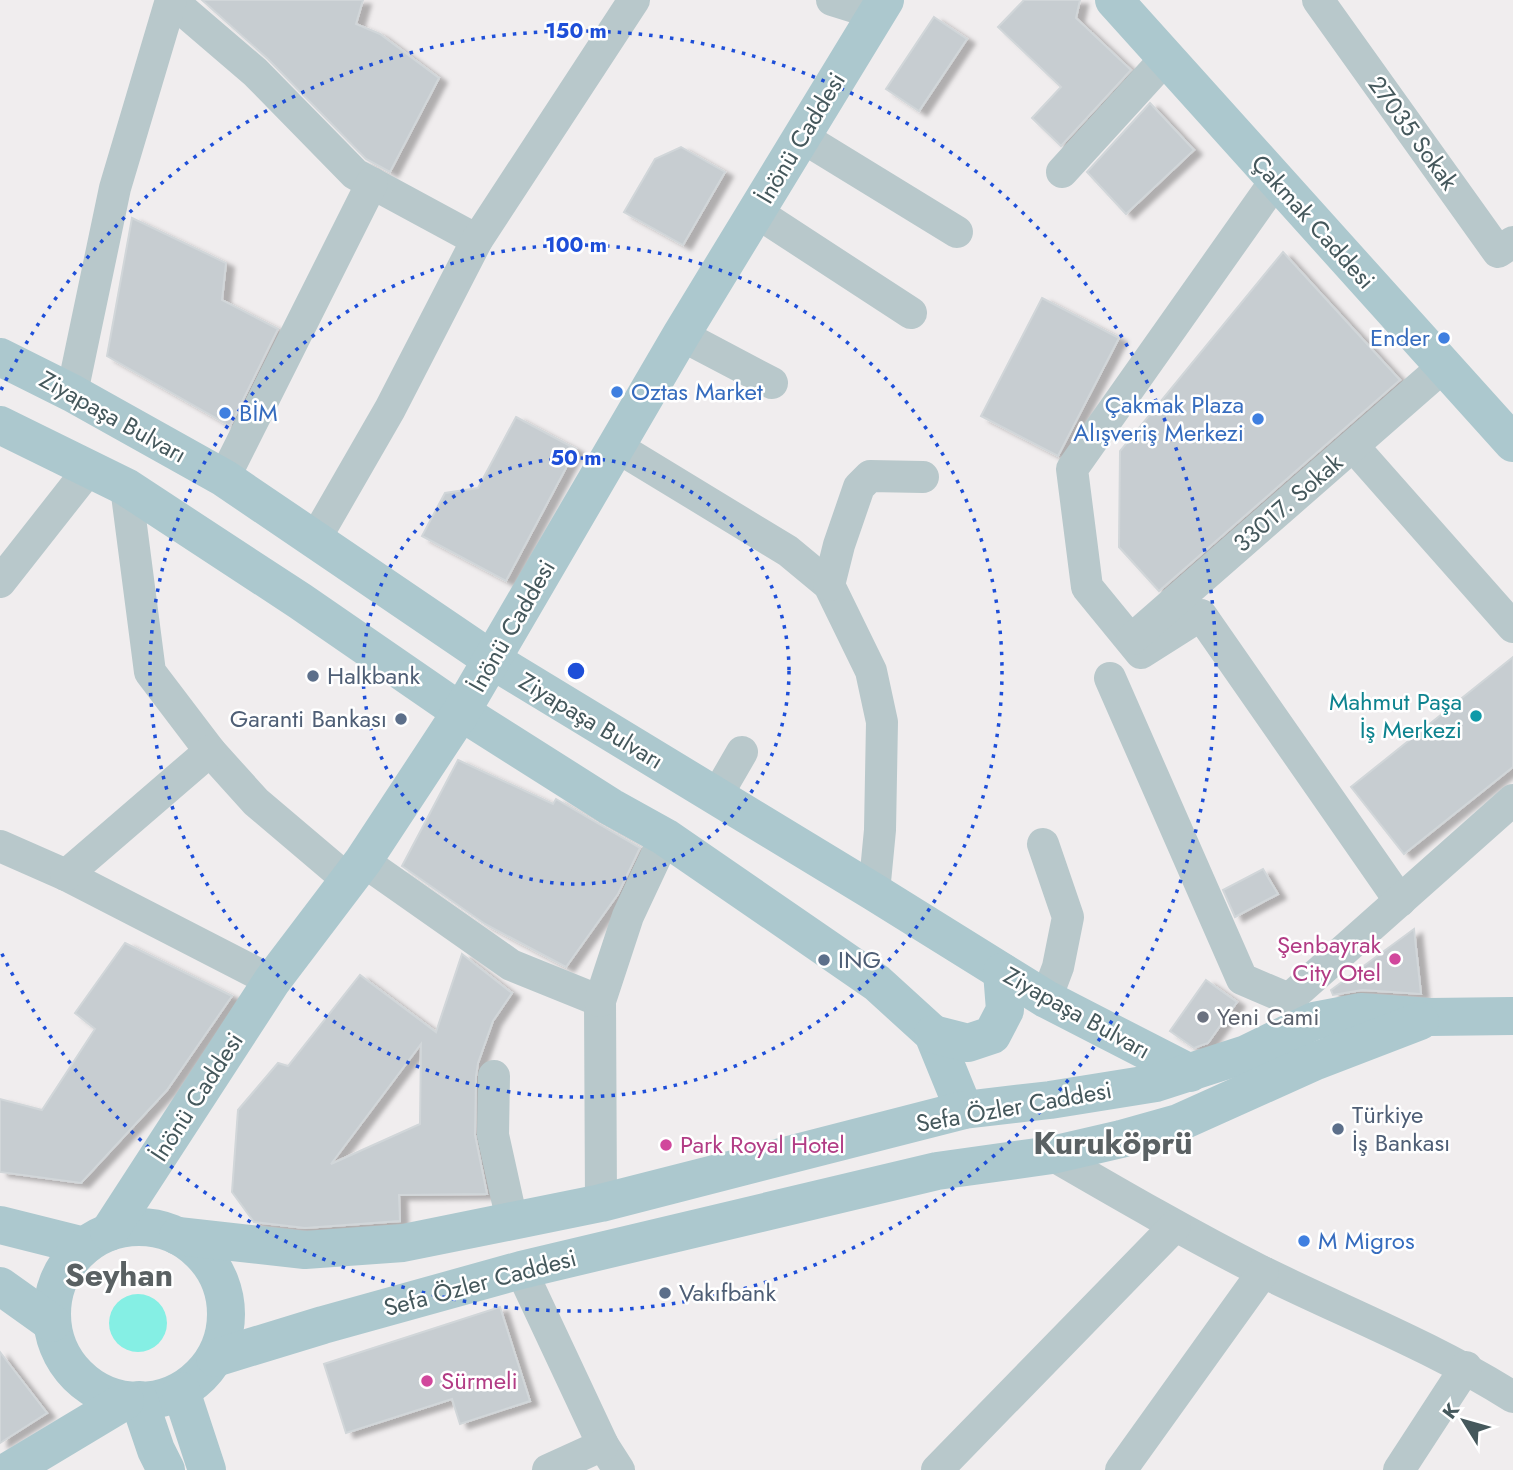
<svg xmlns="http://www.w3.org/2000/svg" width="1513" height="1470" font-family="Jost,sans-serif">
<style>
.water{fill:#85efe4}
.building{fill:#c7cdd1;stroke:#d1d6d9;stroke-width:2;fill-rule:evenodd;filter:url(#shadow)}
.lines{fill:none;stroke-linecap:round;stroke-linejoin:round}
.minor{stroke:#b8c8cb;stroke-width:32}
.major{stroke:#acc8ce;stroke-width:38}
.ring{fill:none;stroke:#1d4ed8;stroke-width:3.5;stroke-dasharray:3.5 7}
.shop-dot{fill:#3f7fe0;stroke:#fff;stroke-width:2.5}
.service-dot{fill:#5c6f8a;stroke:#fff;stroke-width:2.5}
.culture-dot{fill:#0f9aa8;stroke:#fff;stroke-width:2.5}
.hotel-dot{fill:#d1479c;stroke:#fff;stroke-width:2.5}
.worship-dot{fill:#6b7280;stroke:#fff;stroke-width:2.5}
.labels{text-anchor:middle;stroke-width:5;stroke-linejoin:round;paint-order:stroke}
.street-label{font-size:24px;fill:#45585c;stroke:#fff}
.shop-label{font-size:24px;fill:#366cbe;stroke:#fff;text-anchor:start}
.service-label{font-size:24px;fill:#4e5e75;stroke:#fff;text-anchor:start}
.culture-label{font-size:24px;fill:#0d838f;stroke:#fff;text-anchor:end}
.hotel-label{font-size:24px;fill:#b23c85;stroke:#fff;text-anchor:start}
.worship-label{font-size:24px;fill:#5b616d;stroke:#fff;text-anchor:start}
.district-label{font-size:32px;font-weight:bold;fill:#5a6163;stroke:#fff}
.centre{fill:#1d4ed8;stroke:#fff;stroke-width:3.5}
.ring-label{font-size:21px;text-anchor:middle;font-weight:bold;fill:#1d4ed8;stroke:#fff;stroke-width:5;stroke-linejoin:round;paint-order:stroke}
</style>
<defs>
<filter id="shadow"><feDropShadow dx="8" dy="4.5" stdDeviation="2" flood-color="#0004"/></filter>
</defs>
<rect width="100%" height="100%" fill="#f0edee"/>
<circle class="water" cx="138" cy="1323" r="29"/>
<g class="building">
<path d="M202,0H363L356,24L380,34L439,78L390,172L366,159L268,59Z"/>
<path d="M1024,0H1080L1076,18L1131,70L1061,146L1032,118L1061,87L998,27Z"/>
<path d="M934,17L967,39L919,111L886,89Z"/>
<path d="M1150,103L1194,150L1126,214L1087,172Z"/>
<path d="M681,147L725,172L683,245L624,212L655,159Z"/>
<path d="M132,218L226,263L222,300L278,329L230,426L107,356Z"/>
<path d="M1283,252L1400,380L1159,591L1119,547L1120,451Z"/>
<path d="M1042,298L1119,338L1058,456L981,416Z"/>
<path d="M516,417L576,449L506,581L422,536L445,493L478,488Z"/>
<path d="M1513,657V767L1404,854L1351,787Z"/>
<path d="M458,760L553,804L556,799L640,848L618,894L566,967L485,924L402,866Z"/>
<path d="M1263,869L1278,894L1235,917L1223,890Z"/>
<path d="M1414,929L1421,994L1362,990L1333,995L1331,990Z"/>
<path d="M125,943L232,996L167,1090L81,1183L0,1172V1099L42,1110L95,1029L75,1013Z"/>
<path d="M462,954L512,993L493,1021L478,1063L476,1076L475,1135L487,1194L399,1195L400,1221L305,1228L254,1222L232,1192L238,1110L278,1063L288,1066L360,975L436,1032ZM421,1044L420,1124L331,1164Z"/>
<path d="M1206,980L1237,1002L1208,1043L1194,1048L1170,1031Z"/>
<path d="M500,1307L530,1401L460,1424L452,1399L346,1433L324,1364Z"/>
<path d="M0,1352L47,1413L0,1443Z"/>
</g>
<g class="lines">
<g class="minor">
<path d="M171,0L255,72L355,174L477,240"/>
<path d="M832,0L877,14"/>
<path d="M1318,0L1498,252L1513,242"/>
<path d="M802,137L957,232"/>
<path d="M1062,172L1166,58"/>
<path d="M1276,180L1072,469L1087,587L1141,653L1201,615L1400,901"/>
<path d="M756,212L911,313"/>
<path d="M681,335L772,383"/>
<path d="M72,393L115,188L171,0"/>
<path d="M1353,446L1513,627"/>
<path d="M617,447L788,551L829,585L871,671L882,722L880,830L874,892"/>
<path d="M224,478L372,183"/>
<path d="M126,487L150,672L210,751L256,802L348,880"/>
<path d="M314,541L390,409L477,240L634,0"/>
<path d="M0,582L89,469"/>
<path d="M829,585L839,545L859,487L870,476L923,477"/>
<path d="M1132,639L1444,366"/>
<path d="M1110,678L1242,979L1289,999L1513,800"/>
<path d="M716,797L742,752"/>
<path d="M1043,844L1068,917L1058,967L1046,999"/>
<path d="M0,846L66,875L272,981"/>
<path d="M363,861L511,965L600,1001L601,1203"/>
<path d="M66,875L210,751"/>
<path d="M600,1001L628,916L665,837"/>
<path d="M494,1076L493,1135L512,1221"/>
<path d="M1052,1155C1121,1195 1190,1235 1261,1271C1346,1313 1432,1346 1513,1397"/>
<path d="M521,1270L603,1445L619,1470"/>
<path d="M548,1470L603,1445"/>
<path d="M937,1470L1175,1226"/>
<path d="M1121,1470L1263,1272"/>
<path d="M1399,1470L1466,1367"/>
</g>
<g class="major">
<path d="M1114,0L1513,443"/>
<path d="M0,357L72,393L224,478L492,660L874,892L1046,999L1190,1073"/>
<path d="M0,425L126,487L300,601L461,712L611,807L665,837L877,983L933,1034L964,1110"/>
<path d="M933,1034L968,1043L992,1035L1005,1010L1002,972"/>
<path d="M0,1225L84,1246"/>
<circle cx="139" cy="1314" r="87"/>
<path d="M109,1232L272,981L363,861L461,712L681,335L885,0"/>
<path d="M178,1236L305,1250L403,1243L601,1203L964,1110L1050,1100L1156,1083L1246,1054L1314,1021L1361,1012L1430,1017L1513,1016"/>
<path d="M0,1286L52,1323"/>
<path d="M215,1358L323,1325L521,1270L937,1171L1052,1155L1121,1139L1178,1123L1316,1061L1420,1021"/>
<path d="M181,1391L207,1470"/>
<path d="M139,1400L156,1450L166,1470"/>
<path d="M10,1470L125,1401"/>
</g>
</g>
<g class="ring">
<circle cx="576" cy="671" r="213"/>
<circle cx="576" cy="671" r="426"/>
<path d="M1 390A640 640 0 1 1 1 952"/>
</g>
<g class="shop-dot">
<circle cx="1444" cy="338" r="7"/>
<circle cx="617" cy="392" r="7"/>
<circle cx="225" cy="413" r="7"/>
<circle cx="1258" cy="419" r="7"/>
<circle cx="1304" cy="1241" r="7"/>
</g>
<g class="service-dot">
<circle cx="313" cy="676" r="7"/>
<circle cx="401" cy="719" r="7"/>
<circle cx="824" cy="960" r="7"/>
<circle cx="1338" cy="1129" r="7"/>
<circle cx="665" cy="1293" r="7"/>
</g>
<circle class="culture-dot" cx="1476" cy="716" r="7"/>
<g class="hotel-dot">
<circle cx="1395" cy="959" r="7"/>
<circle cx="666" cy="1145" r="7"/>
<circle cx="427" cy="1381" r="7"/>
</g>
<circle class="worship-dot" cx="1203" cy="1017" r="7"/>
<g class="labels">
<g class="street-label">
<text transform="translate(1413 133) rotate(54)" y="8">27035 Sokak</text>
<text transform="translate(801 138) rotate(-59)" y="8">İnönü Caddesi</text>
<text transform="translate(1313 222) rotate(48)" y="8">Çakmak Caddesi</text>
<text transform="translate(113 417) rotate(29)" y="8">Ziyapaşa Bulvarı</text>
<text transform="translate(1288 503) rotate(-41)" y="8">33017. Sokak</text>
<text transform="translate(512 626) rotate(-60)" y="8">İnönü Caddesi</text>
<text transform="translate(591 721) rotate(31)" y="8">Ziyapaşa Bulvarı</text>
<text transform="translate(1077 1013) rotate(29)" y="8">Ziyapaşa Bulvarı</text>
<text transform="translate(197 1097) rotate(-57)" y="8">İnönü Caddesi</text>
<text transform="translate(1014 1107) rotate(-10)" y="8">Sefa Özler Caddesi</text>
<text transform="translate(480 1283) rotate(-15)" y="8">Sefa Özler Caddesi</text>
</g>
<g class="shop-label">
<text x="1430" y="346" text-anchor="end">Ender</text>
<text x="631" y="400">Oztas Market</text>
<text x="1244" y="413" text-anchor="end">Çakmak Plaza<tspan x="1244" dy="28">Alışveriş Merkezi</tspan></text>
<text x="239" y="421">BİM</text>
<text x="1318" y="1249">M Migros</text>
</g>
<g class="service-label">
<text x="327" y="684">Halkbank</text>
<text x="387" y="727" text-anchor="end">Garanti Bankası</text>
<text x="838" y="968">ING</text>
<text x="1352" y="1123">Türkiye<tspan x="1352" dy="28">İş Bankası</tspan></text>
<text x="679" y="1301">Vakıfbank</text>
</g>
<g class="culture-label">
<text x="1462" y="710">Mahmut Paşa<tspan x="1462" dy="28">İş Merkezi</tspan></text>
</g>
<g class="hotel-label">
<text x="1381" y="953" text-anchor="end">Şenbayrak<tspan x="1381" dy="28">City Otel</tspan></text>
<text x="680" y="1153">Park Royal Hotel</text>
<text x="441" y="1389">Sürmeli</text>
</g>
<g class="worship-label">
<text x="1217" y="1025">Yeni Cami</text>
</g>
<g class="district-label">
<text x="1113" y="1154">Kuruköprü</text>
<text x="119" y="1286">Seyhan</text>
</g>
</g>
<circle cx="576" cy="671" r="10" class="centre"/>
<g class="ring-label">
<text x="576" y="38">150 m</text>
<text x="576" y="252">100 m</text>
<text x="576" y="465">50 m</text>
</g>
<g transform="translate(1464 1421) rotate(307)" stroke="#ffffff" stroke-width="5" paint-order="stroke">
<path d="M0-5L12 26L0 18L-12 26Z" fill="#45585c"/>
<text y="-10" font-size="19" font-weight="bold" text-anchor="middle" fill="#45585c">K</text>
</g>
</svg>
